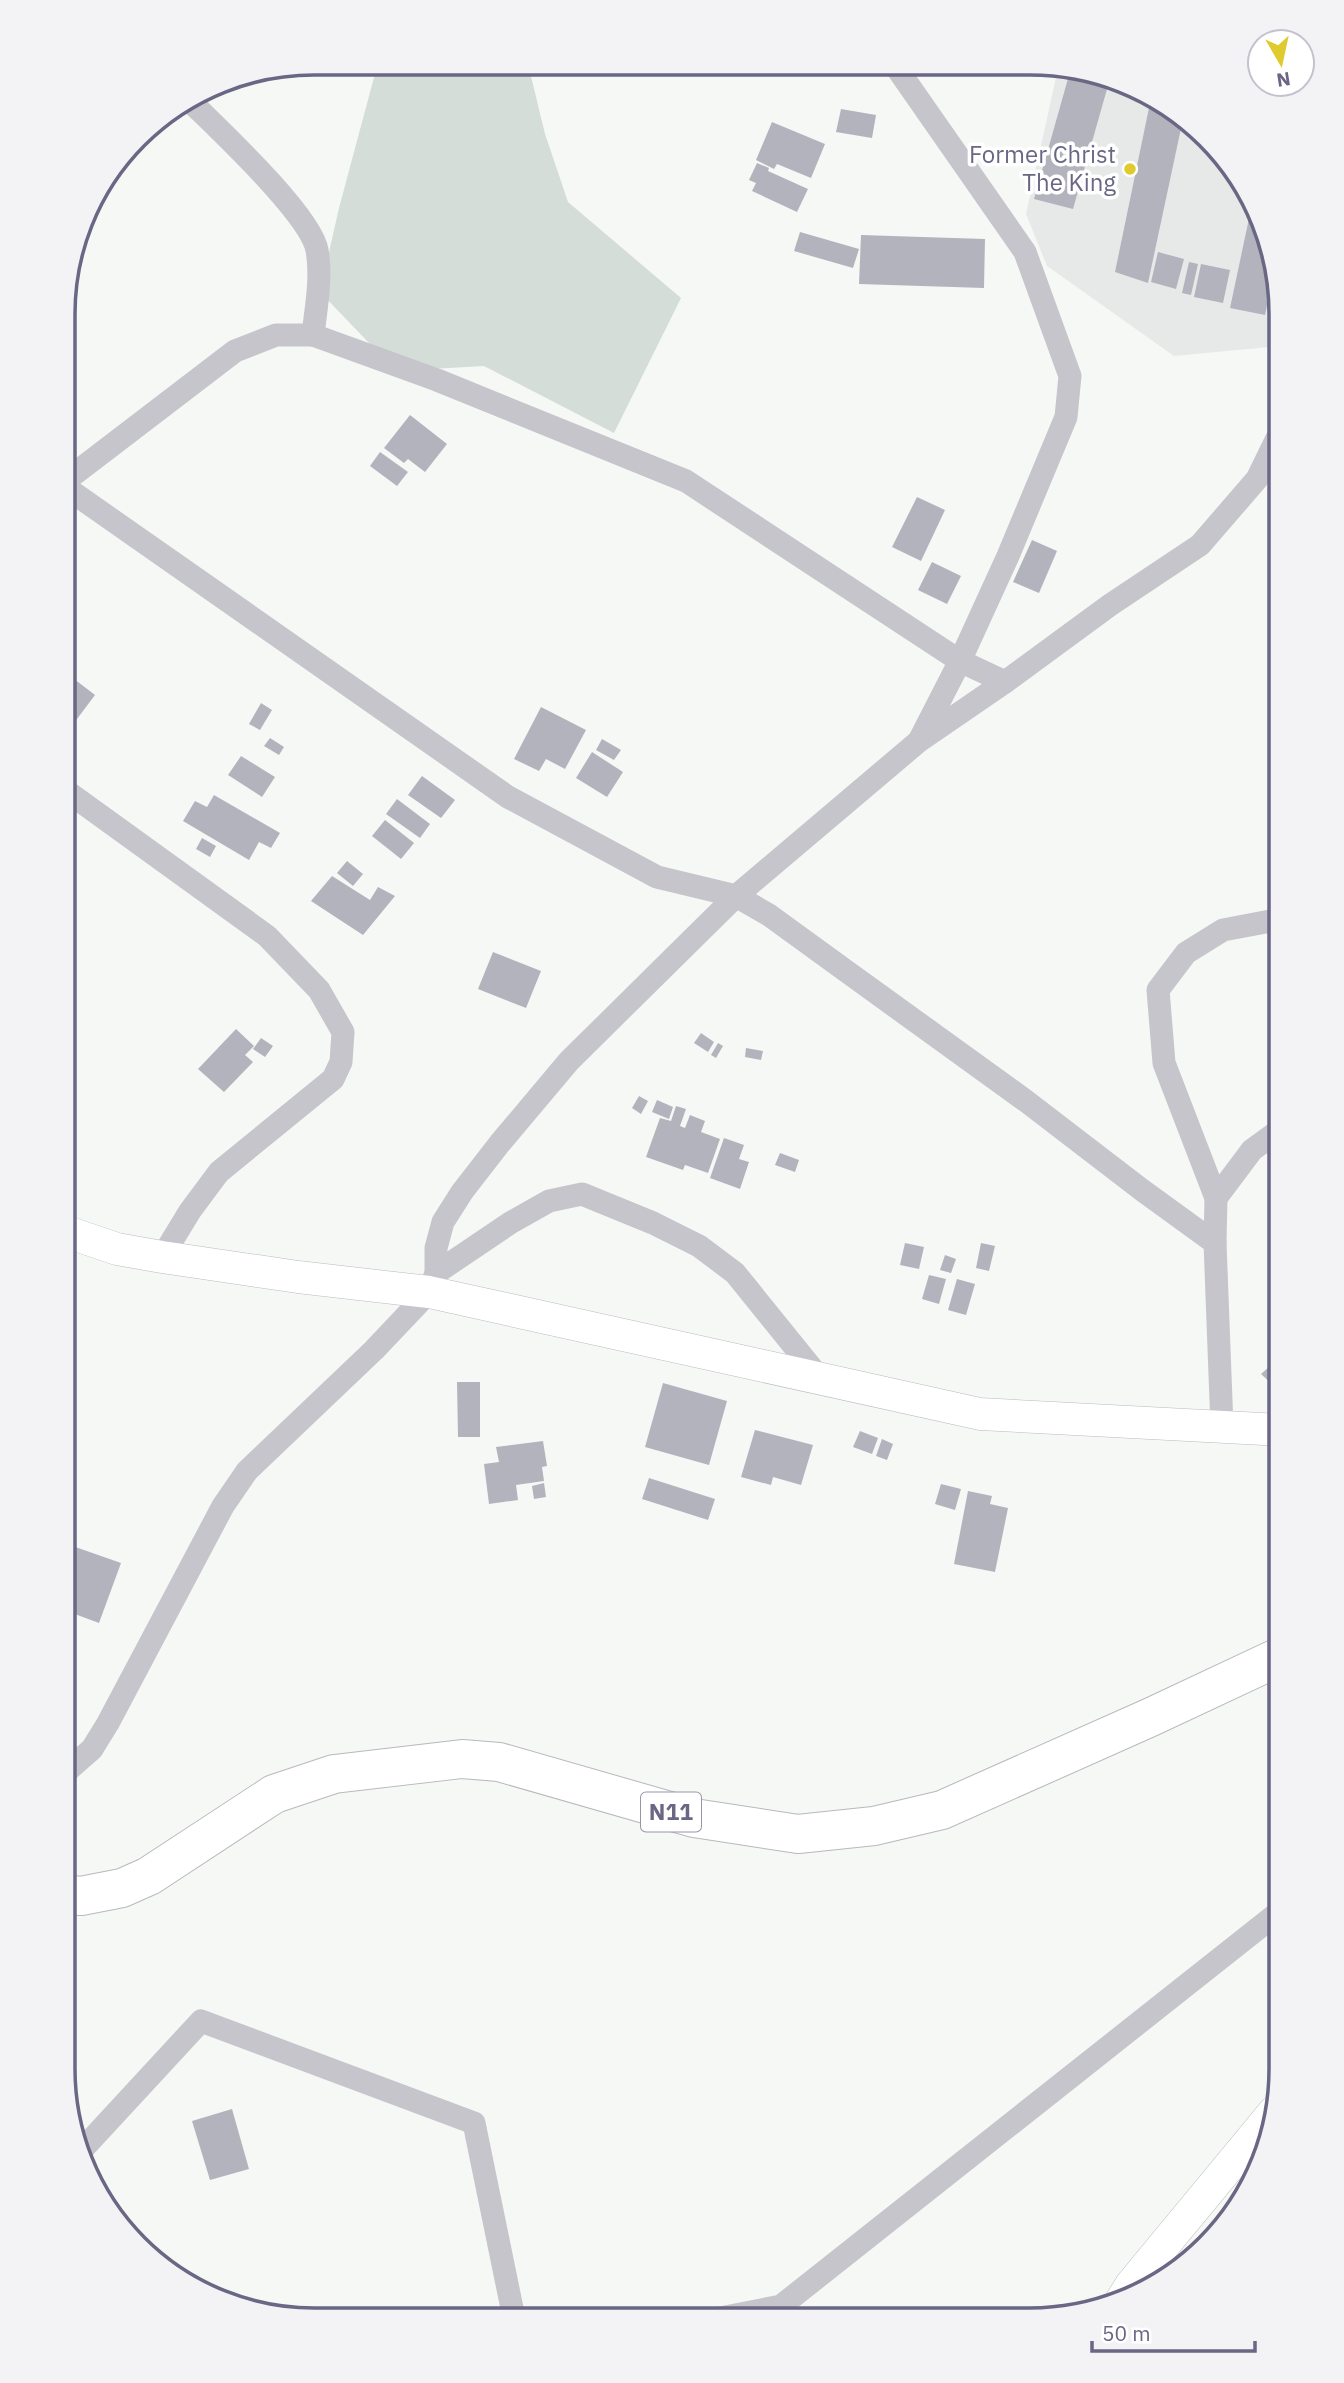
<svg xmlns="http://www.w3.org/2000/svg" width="1344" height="2383" font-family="'IBM Plex Sans',sans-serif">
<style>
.built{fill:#e7e9e8}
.green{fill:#d4ddd7}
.building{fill:#b3b3be}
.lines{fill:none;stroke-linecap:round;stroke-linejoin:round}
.secondary-casing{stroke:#bbbac2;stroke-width:33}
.highway-casing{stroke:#b8b8be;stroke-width:40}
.street{stroke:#c6c5cc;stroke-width:23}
.secondary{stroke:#fff;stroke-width:32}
.highway{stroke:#fff;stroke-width:38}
.poi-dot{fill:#dfcb2d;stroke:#fff;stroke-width:2.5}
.labels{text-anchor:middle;stroke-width:7;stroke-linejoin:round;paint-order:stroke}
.shield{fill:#fff;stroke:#9795aa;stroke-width:2}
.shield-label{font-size:23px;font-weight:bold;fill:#6a6785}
.poi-label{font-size:24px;fill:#6a6785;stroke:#fff;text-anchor:end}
.rim{fill:none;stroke:#6a6785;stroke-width:3.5}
</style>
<rect width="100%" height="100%" fill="#f6f8f5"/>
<path class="built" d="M1058,68H1079L1195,125L1268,233L1281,314V346L1174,356L1047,266L1026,214Z"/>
<path class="green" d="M390,63L528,64L545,134L568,202L681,298L614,433L484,366L396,371L320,292L339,208L376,70Z"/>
<g class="building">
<path d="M1071,68H1079L1109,82L1073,209L1034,199Z"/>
<path d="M1150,103L1183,119L1148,283L1115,272Z"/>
<path d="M841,109L876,115L872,138L836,132Z"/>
<path d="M772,122L825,144L811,178L777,164L774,169L756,160Z"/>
<path d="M757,163L769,168L768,171L808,189L797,212L752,191L756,183L749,180Z"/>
<path d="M1251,209L1268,233L1274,271L1265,315L1230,308Z"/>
<path d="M800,232L859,249L853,268L794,251Z"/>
<path d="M861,235L985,239L984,288L859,284Z"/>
<path d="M1158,252L1184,259L1176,289L1151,282Z"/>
<path d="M1189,262L1198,264L1191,295L1182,293Z"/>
<path d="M1201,264L1230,270L1223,303L1194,297Z"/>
<path d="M410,415L447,444L425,472L408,459L404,463L384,448Z"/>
<path d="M380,452L408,472L397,486L370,466Z"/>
<path d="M1275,459L1281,460V489L1270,487Z"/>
<path d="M917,497L945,510L921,561L892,547Z"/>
<path d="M1032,540L1057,551L1039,593L1013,582Z"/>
<path d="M932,562L961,576L947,604L918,590Z"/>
<path d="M65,672L95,695L65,735Z"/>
<path d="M261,703L272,710L260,730L249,724Z"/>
<path d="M541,707L586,730L565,769L546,759L539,771L514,759Z"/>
<path d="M270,738L284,747L279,755L264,746Z"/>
<path d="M602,739L621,750L614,760L596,750Z"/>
<path d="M592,752L623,772L607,797L576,778Z"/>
<path d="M241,756L275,777L262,797L228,775Z"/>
<path d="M422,776L455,800L441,818L408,795Z"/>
<path d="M214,795L280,833L271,848L259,842L249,860L183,821L195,801L207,807Z"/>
<path d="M397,799L430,824L420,838L386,814Z"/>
<path d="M385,820L414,843L401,859L372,836Z"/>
<path d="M202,838L216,846L210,857L196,849Z"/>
<path d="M347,861L363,874L353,886L337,873Z"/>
<path d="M332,876L370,900L378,887L395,896L363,935L311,901Z"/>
<path d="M493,952L541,971L526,1008L478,989Z"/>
<path d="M236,1029L254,1046L245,1055L253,1062L224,1092L198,1069Z"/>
<path d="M701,1033L714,1042L708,1052L694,1043Z"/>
<path d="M261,1038L273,1046L265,1057L253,1049Z"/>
<path d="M718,1043L723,1046L716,1058L711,1055Z"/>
<path d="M746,1048L763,1051L761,1060L745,1057Z"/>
<path d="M639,1096L648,1101L641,1114L632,1108Z"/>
<path d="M657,1100L673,1107L669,1119L652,1112Z"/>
<path d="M676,1106L686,1109L680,1126L685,1128L690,1115L705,1121L701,1132L720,1139L708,1173L685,1165L683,1170L646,1157L660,1118L671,1121Z"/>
<path d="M724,1138L744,1145L739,1159L749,1162L740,1189L710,1178Z"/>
<path d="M780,1153L799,1160L795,1172L775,1165Z"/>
<path d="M905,1243L924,1247L919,1269L900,1265Z"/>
<path d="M981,1243L995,1246L989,1271L976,1268Z"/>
<path d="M945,1255L956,1259L951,1273L940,1270Z"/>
<path d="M929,1275L946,1279L939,1304L922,1299Z"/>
<path d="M957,1279L975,1284L966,1315L948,1310Z"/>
<path d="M1270,1366L1281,1376L1274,1386L1261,1374Z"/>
<path d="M457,1382H480V1437H458Z"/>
<path d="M663,1383L727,1401L709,1465L645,1447Z"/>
<path d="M755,1430L813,1445L801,1485L773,1477L771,1485L741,1477Z"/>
<path d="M860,1431L878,1438L872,1454L853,1447Z"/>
<path d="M882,1439L893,1444L887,1460L876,1456Z"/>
<path d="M543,1441L547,1466L542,1467L544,1481L516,1485L518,1500L489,1504L484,1464L499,1462L496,1447Z"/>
<path d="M649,1478L715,1499L708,1520L642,1499Z"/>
<path d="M544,1483L546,1497L534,1499L532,1486Z"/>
<path d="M941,1484L961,1489L955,1510L935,1504Z"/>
<path d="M968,1491L992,1496L990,1504L1008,1508L995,1572L954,1564Z"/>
<path d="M64,1543L121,1563L99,1623L64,1610Z"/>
<path d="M232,2109L249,2169L210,2180L192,2121Z"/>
</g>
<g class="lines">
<defs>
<g id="secondary">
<path d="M64,1231L117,1249L162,1257L298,1277L429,1292L980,1414L1281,1430"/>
<path d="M1121,2301L1131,2285L1274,2112"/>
</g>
<path id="highway" d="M63,1894L81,1896L122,1888L149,1876L274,1794L334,1774L462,1759L499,1762L694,1818L798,1834L874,1826L942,1810L1151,1717L1281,1656"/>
</defs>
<use href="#secondary" class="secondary-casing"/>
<use href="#highway" class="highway-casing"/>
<g class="street">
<path d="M896,67L1025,252L1070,376L1066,417L1008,556L960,661L920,739"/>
<path d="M189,100C218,129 310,214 317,250C322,278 316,307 313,335"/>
<path d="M65,481L235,351L276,335H313L437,380L686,481L960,661L1005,682"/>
<path d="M65,487L508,797L657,877L736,896"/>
<path d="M65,790L267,936L319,990L343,1032L341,1062L333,1079L219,1172L190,1211L162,1257"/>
<path d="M1216,1198L1252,1150L1281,1129"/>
<path d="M1215,1243L1216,1198L1164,1063L1158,990L1186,953L1223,930L1281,919"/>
<path d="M436,1273L510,1223L549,1201L582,1194L653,1223L699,1246L735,1273L819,1377"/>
<path d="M1222,1427L1215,1243L1142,1190L1026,1101L853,976L769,915L736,896L919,741L1005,682L1110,605L1200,545L1257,479L1281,430"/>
<path d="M63,1770H68L92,1749L108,1723L223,1506L247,1471L374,1350L429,1292L436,1273V1248L443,1222L462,1192L500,1143L569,1061L736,896"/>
<path d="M79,2153L201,2021L474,2123L514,2318"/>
<path d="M715,2319L781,2306L1280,1911"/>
</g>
<use href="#secondary" class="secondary"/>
<use href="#highway" class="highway"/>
</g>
<circle class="poi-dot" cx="1130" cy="169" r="7"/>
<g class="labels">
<rect class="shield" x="641" y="1792.5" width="60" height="39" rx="5"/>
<g class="shield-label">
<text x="671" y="1820">N11</text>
</g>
<g class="poi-label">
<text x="1116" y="163">Former Christ<tspan x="1116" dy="28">The King</tspan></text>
</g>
</g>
<path d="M0 0H1344V2383H0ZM314 75H1030A239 239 0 0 1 1269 314V2069A239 239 0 0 1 1030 2308H314A239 239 0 0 1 75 2069V314A239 239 0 0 1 314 75Z" fill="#f3f3f5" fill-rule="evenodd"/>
<path class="rim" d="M314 75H1030A239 239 0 0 1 1269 314V2069A239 239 0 0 1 1030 2308H314A239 239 0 0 1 75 2069V314A239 239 0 0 1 314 75Z"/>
<g transform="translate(1281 63) rotate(171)"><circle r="33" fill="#ffffff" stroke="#c3c2ce" stroke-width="2"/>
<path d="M0-5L12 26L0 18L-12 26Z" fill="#dfcb2d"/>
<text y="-10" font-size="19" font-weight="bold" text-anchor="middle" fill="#6a6785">N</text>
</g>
<path d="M1092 2341v10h163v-10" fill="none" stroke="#6a6785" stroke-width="3.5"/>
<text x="1102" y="2341" font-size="21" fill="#6a6785" stroke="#ffffff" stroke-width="5" paint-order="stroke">50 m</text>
</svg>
